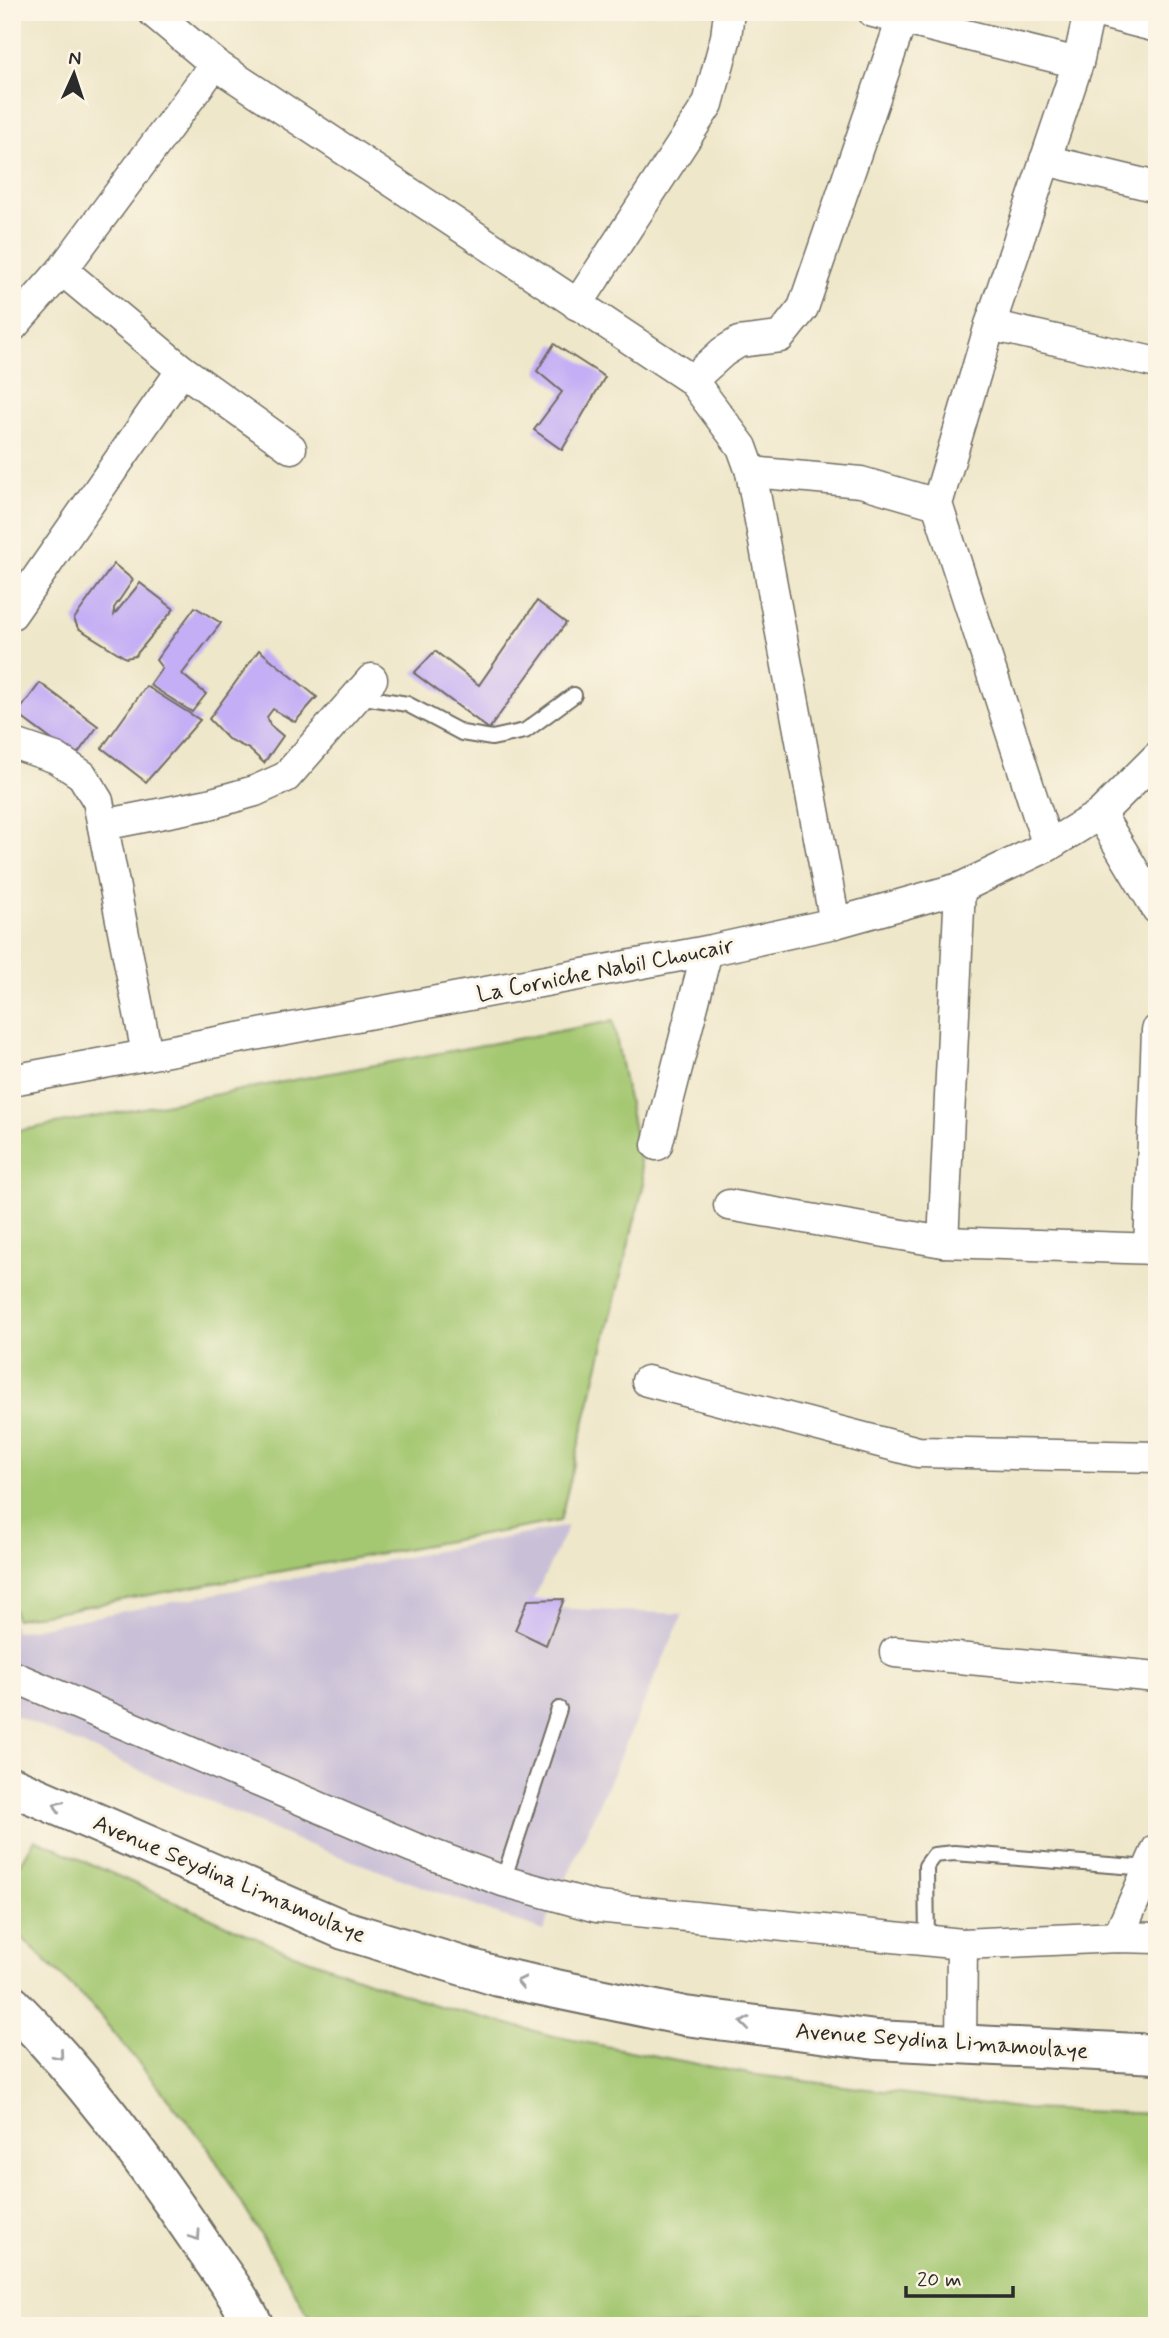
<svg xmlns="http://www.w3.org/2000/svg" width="1169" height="2338" font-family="Mynerve,sans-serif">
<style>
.industrial{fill:#c9bfd7}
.green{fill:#a4c771;stroke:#68794e;stroke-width:2}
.building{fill:#c4aef5}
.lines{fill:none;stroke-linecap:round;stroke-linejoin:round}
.lane-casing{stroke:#706d63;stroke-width:18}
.street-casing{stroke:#706d63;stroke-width:33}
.highway-casing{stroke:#706d63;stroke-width:42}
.lane{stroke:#fff;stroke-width:14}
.street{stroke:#fff;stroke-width:30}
.highway{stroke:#fff;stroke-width:38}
.oneway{stroke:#a0a0a0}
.labels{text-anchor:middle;stroke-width:6;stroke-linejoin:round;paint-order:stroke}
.street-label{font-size:23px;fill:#2b2b2b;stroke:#fcf5e5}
</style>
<rect width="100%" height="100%" fill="#fcf5e5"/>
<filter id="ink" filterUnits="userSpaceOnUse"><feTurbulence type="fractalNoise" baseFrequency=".0143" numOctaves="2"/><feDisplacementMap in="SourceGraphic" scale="14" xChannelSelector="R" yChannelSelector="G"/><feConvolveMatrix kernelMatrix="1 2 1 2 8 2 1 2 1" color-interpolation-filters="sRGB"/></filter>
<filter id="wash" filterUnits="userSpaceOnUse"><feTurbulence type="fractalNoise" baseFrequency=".00686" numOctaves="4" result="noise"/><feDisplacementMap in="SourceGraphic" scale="28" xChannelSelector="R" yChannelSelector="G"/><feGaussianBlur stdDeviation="1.57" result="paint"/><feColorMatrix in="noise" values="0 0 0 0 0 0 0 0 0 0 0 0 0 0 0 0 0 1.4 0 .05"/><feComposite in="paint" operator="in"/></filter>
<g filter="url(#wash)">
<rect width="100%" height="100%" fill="#efe7ca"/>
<path class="industrial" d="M568,1526L530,1607L683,1614L543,1931L301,1842L12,1714V1620L15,1632Z"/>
<g class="green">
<path d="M613,1021L644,1183L560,1521L16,1619L12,1600V1132Z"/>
<path d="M35,1839L283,1950L432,2004L553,2036L749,2074L1026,2109L1157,2114V2326H314L290,2283L207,2146L91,2005L12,1928V1878Z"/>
</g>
<g id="blocks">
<g class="building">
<path d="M554,344L605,377L562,450L534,430L562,392L537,371Z"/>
<path d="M114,564L133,580L114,608V615L140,583L174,609L135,656L126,658L78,628L74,619Z"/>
<path d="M537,601L566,623L489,729L414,673L435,651L479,685Z"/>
<path d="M195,607L221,623L182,674L206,694L192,712L150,685L162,668L156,660Z"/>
<path d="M259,650L317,697L295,722L273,709L267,717L270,725L283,736L264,763L249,749L228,739L209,719Z"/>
<path d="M40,683L98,726L75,757L17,714Z"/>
<path d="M146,686L200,720L146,782L102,748Z"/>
<path d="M564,1599L546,1645L515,1630L528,1600Z"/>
</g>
</g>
</g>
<g filter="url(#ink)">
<use href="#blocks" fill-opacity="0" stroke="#706d63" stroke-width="2"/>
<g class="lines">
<defs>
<g id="lane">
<path d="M358,696L407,704L462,733L492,738L525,731L574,695"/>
<path d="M503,1881L559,1709"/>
<path d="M927,1941L926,1866L934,1855L954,1853L1149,1868"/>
</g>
<g id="street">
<path d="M153,12L215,64L692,380L742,447L751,472L835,923"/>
<path d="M873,12L1078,63"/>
<path d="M1098,12L1157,27"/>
<path d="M215,64L62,270L182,370L291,448"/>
<path d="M1045,160L1157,187"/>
<path d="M577,305L708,104L726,37L729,12"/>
<path d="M990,325L1157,363"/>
<path d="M12,327L62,270"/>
<path d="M692,380L723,352L739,342L780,337L803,308L902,19"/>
<path d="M751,472L861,482L937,504"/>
<path d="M12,614L182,370"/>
<path d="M12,743L56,758L82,775L98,801L147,1054"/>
<path d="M1100,814L1157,909"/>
<path d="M103,825L209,804L255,791L286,777L372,679"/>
<path d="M1048,846L937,504L990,325L1078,63L1089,12"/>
<path d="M12,1080L707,951L835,923L960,888L1048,846L1100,814L1157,757"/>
<path d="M657,1145L707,951"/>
<path d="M729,1205L943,1242L960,888"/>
<path d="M943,1242L1157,1249"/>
<path d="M1149,1249L1157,1030"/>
<path d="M647,1381L918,1452L1157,1457"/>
<path d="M895,1652L1157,1677"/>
<path d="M12,1676L412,1847L503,1881L597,1907L962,1944L1118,1937L1157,1938"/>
<path d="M1118,1937L1157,1849"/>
<path d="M961,2044L962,1944"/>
</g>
<g id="highway">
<path d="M12,1786L344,1930L499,1977L685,2016L876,2040L1157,2054"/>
<path d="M12,2005C82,2075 140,2154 196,2236C215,2265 239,2294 254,2326"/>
</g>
</defs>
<use href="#lane" class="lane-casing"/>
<use href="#street" class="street-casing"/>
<use href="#highway" class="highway-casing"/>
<use href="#lane" class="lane"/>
<use href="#street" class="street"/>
<use href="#highway" class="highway"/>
</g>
<defs><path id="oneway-chevron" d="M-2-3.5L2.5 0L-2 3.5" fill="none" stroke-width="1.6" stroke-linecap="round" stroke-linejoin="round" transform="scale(1.75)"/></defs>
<g class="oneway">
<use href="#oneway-chevron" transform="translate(58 1806) rotate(-156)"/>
<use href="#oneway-chevron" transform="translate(521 1982) rotate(-168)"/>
<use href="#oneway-chevron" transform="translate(745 2023) rotate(-173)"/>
<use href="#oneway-chevron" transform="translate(59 2055) rotate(50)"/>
<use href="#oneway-chevron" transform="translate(196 2236) rotate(56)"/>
</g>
</g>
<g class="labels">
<g class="street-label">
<text transform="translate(605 969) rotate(-11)" y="8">La Corniche Nabil Choucair</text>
<text transform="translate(230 1878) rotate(23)" y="8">Avenue Seydina Limamoulaye</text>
<text transform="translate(942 2040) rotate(4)" y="8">Avenue Seydina Limamoulaye</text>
</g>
</g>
<rect width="1169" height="2338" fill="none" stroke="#fcf5e5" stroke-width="42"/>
<g transform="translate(74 74) rotate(3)" stroke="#fcf5e5" stroke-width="5" paint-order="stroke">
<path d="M0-5L12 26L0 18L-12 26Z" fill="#2b2b2b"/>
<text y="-10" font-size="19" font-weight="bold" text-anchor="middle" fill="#2b2b2b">N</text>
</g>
<path d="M906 2286v10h107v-10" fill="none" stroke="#2b2b2b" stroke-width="3.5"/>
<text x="917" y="2286" font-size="21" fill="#2b2b2b" stroke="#fcf5e5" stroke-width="5" paint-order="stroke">20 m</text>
</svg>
